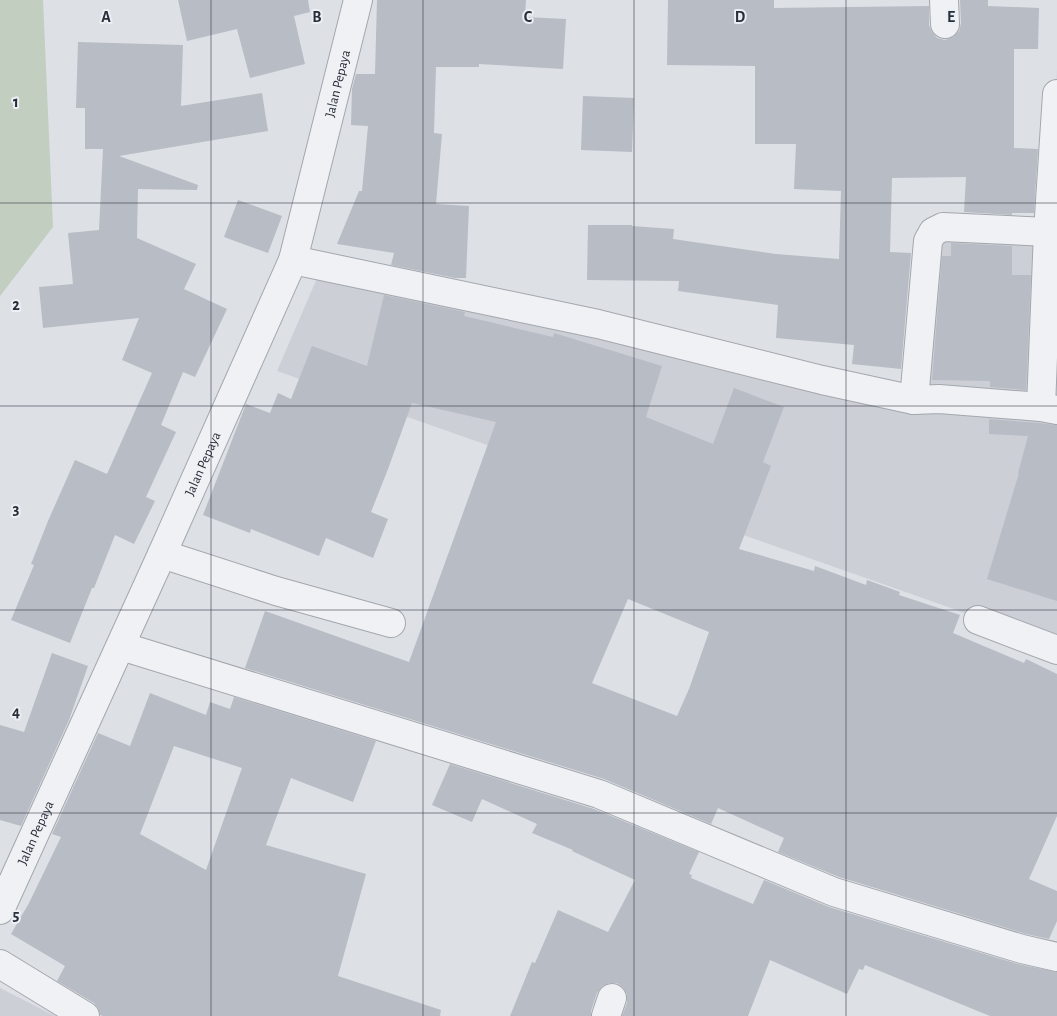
<svg xmlns="http://www.w3.org/2000/svg" width="1057" height="1016" font-family="'Alegreya Sans',sans-serif">
<style>
.built{fill:#cccfd6}
.green{fill:#c2cebf}
.building{fill:#b8bcc5;fill-rule:evenodd}
.lines{fill:none;stroke-linecap:round;stroke-linejoin:round}
.minor-casing{stroke:#a3a7ae;stroke-width:30}
.minor{stroke:#f0f1f4;stroke-width:28}
.grid{fill:none;stroke:#282e3a;stroke-width:1;stroke-opacity:0.55}
.labels{text-anchor:middle;stroke-width:4;stroke-linejoin:round;paint-order:stroke}
.street-label{font-size:14px;fill:#282e3a;stroke:#eceff3}
.grid-label{font-size:16px;text-anchor:middle;font-weight:bold;fill:#282e3a;stroke:#eceff3;stroke-width:4;stroke-linejoin:round;paint-order:stroke}
</style>
<rect width="100%" height="100%" fill="#dde0e5"/>
<g class="built">
<path d="M1057,69V649L951,608L277,371L318,276L921,400L924,221H1052Z"/>
<path d="M0,988L55,1016H0Z"/>
</g>
<path class="green" d="M0,0H43L53,227L0,296Z"/>
<g class="building">
<path d="M178,0H308L310,12L294,16L305,64L250,78L237,29L187,41Z"/>
<path d="M377,0H526L525,17L566,19L563,69L479,64V67H436L434,133L442,134L436,204L469,206L466,278H455L391,265L394,253L337,244L359,191H362L368,126L351,125L352,89L356,74H375Z"/>
<path d="M668,0H774V8L929,6V25L932,32L937,38L945,40L953,37L959,31L961,23L960,0H988V6L1039,8L1038,49H1014V148L1038,149L1034,213H1012V215L964,212L966,177L892,178L890,252L911,253L901,369L852,364L854,345L776,338L778,305L678,291L679,281L587,280L588,225H632V226L674,229L673,239L776,254L839,259L841,191L794,189L796,144H755V66L667,65Z"/>
<path d="M78,42L183,45L181,106L262,93L268,131L119,156L198,185L197,190L138,189L137,238L196,264L184,289L227,309L195,377L183,372L161,425L176,432L146,497L155,501L134,544L115,535L94,588H92L70,643L11,620L34,565L31,564L48,521L75,460L107,474L152,373L122,360L139,318L43,328L39,287L73,284L68,233L99,230L103,149H85V108H76Z"/>
<path d="M583,96L634,98L632,152L581,150Z"/>
<path d="M238,200L282,216L268,253L224,237Z"/>
<path d="M951,243L1012,246V275H1031L1026,390L990,387V381L932,380L942,256H951Z"/>
<path d="M384,295L465,312L464,316L553,337L554,333L662,366L646,417L713,444L734,388L784,407L763,462L771,466L739,549L814,571L815,566L866,585L867,580L900,592L899,595L960,615L953,633L1024,663L1026,659L1057,674V816L1029,879L1057,891V921L1049,939L1026,934L839,877L778,852L784,838L718,808L711,824L604,779L245,668L265,611L409,662L496,422L412,403L388,469L371,512L388,519L373,558L326,538L319,556L251,529L250,533L203,515L246,404L270,413L278,393L291,399L312,346L367,366ZM628,599L709,632L689,689L677,716L592,683Z"/>
<path d="M989,419L1039,423L1057,425V601L987,579L1019,473H1018L1028,436L989,434Z"/>
<path d="M52,653L88,666L69,720L21,826L0,820V725L24,732Z"/>
<path d="M150,693L206,715L210,702L230,709L234,697L376,741L353,802L291,778L266,845L366,874L338,976L441,1010L440,1016H103L100,1015L98,1008L94,1003L57,981L65,966L11,934L29,903L61,837L52,834L98,733L130,746ZM174,746L242,768L206,870L140,834Z"/>
<path d="M450,764L594,809L699,852L689,874L692,875L691,878L753,904L764,880L829,907L1018,964L1057,972V1016H990L865,965L863,970L859,969L847,994L770,960L748,1016H622L627,1003V994L623,987L617,983H609L602,986L597,993L591,1011V1016H510L532,962L535,963L558,910L608,932L635,880L572,851L573,850L532,833L537,824L482,799L472,822L432,805Z"/>
</g>
<g class="lines">
<defs>
<g id="minor">
<path d="M944,0L945,24"/>
<path d="M293,260L598,324L822,380L914,400L939,399L1041,407L1057,410"/>
<path d="M914,400L928,241L933,232L943,227L1048,232"/>
<path d="M1041,407L1048,232L1057,94"/>
<path d="M162,554L276,591L391,623"/>
<path d="M978,620L1057,650"/>
<path d="M121,646L599,794L834,892L1022,949L1057,957"/>
<path id="s1" d="M0,910L162,554L293,260L358,0"/>
<path d="M0,964L85,1016"/>
<path d="M606,1016L612,998"/>
</g>
</defs>
<use href="#minor" class="minor-casing"/>
<use href="#minor" class="minor"/>
</g>
<path class="grid" d="M211,0V1016M423,0V1016M634,0V1016M846,0V1016M0,203H1057M0,406H1057M0,610H1057M0,813H1057"/>
<g class="labels">
<g class="street-label">
<text dy="5" stroke="none"><textPath href="#s1" startOffset="895">Jalan Pepaya</textPath></text>
<text dy="5" stroke="none"><textPath href="#s1" startOffset="490">Jalan Pepaya</textPath></text>
<text dy="5" stroke="none"><textPath href="#s1" startOffset="85">Jalan Pepaya</textPath></text>
</g>
</g>
<g class="grid-label">
<text x="106" y="22">A</text>
<text x="317" y="22">B</text>
<text x="528" y="22">C</text>
<text x="740" y="22">D</text>
<text x="951" y="22">E</text>
<text x="16" y="107">1</text>
<text x="16" y="310">2</text>
<text x="16" y="514">3</text>
<text x="16" y="717">4</text>
<text x="16" y="920">5</text>
</g>
</svg>
